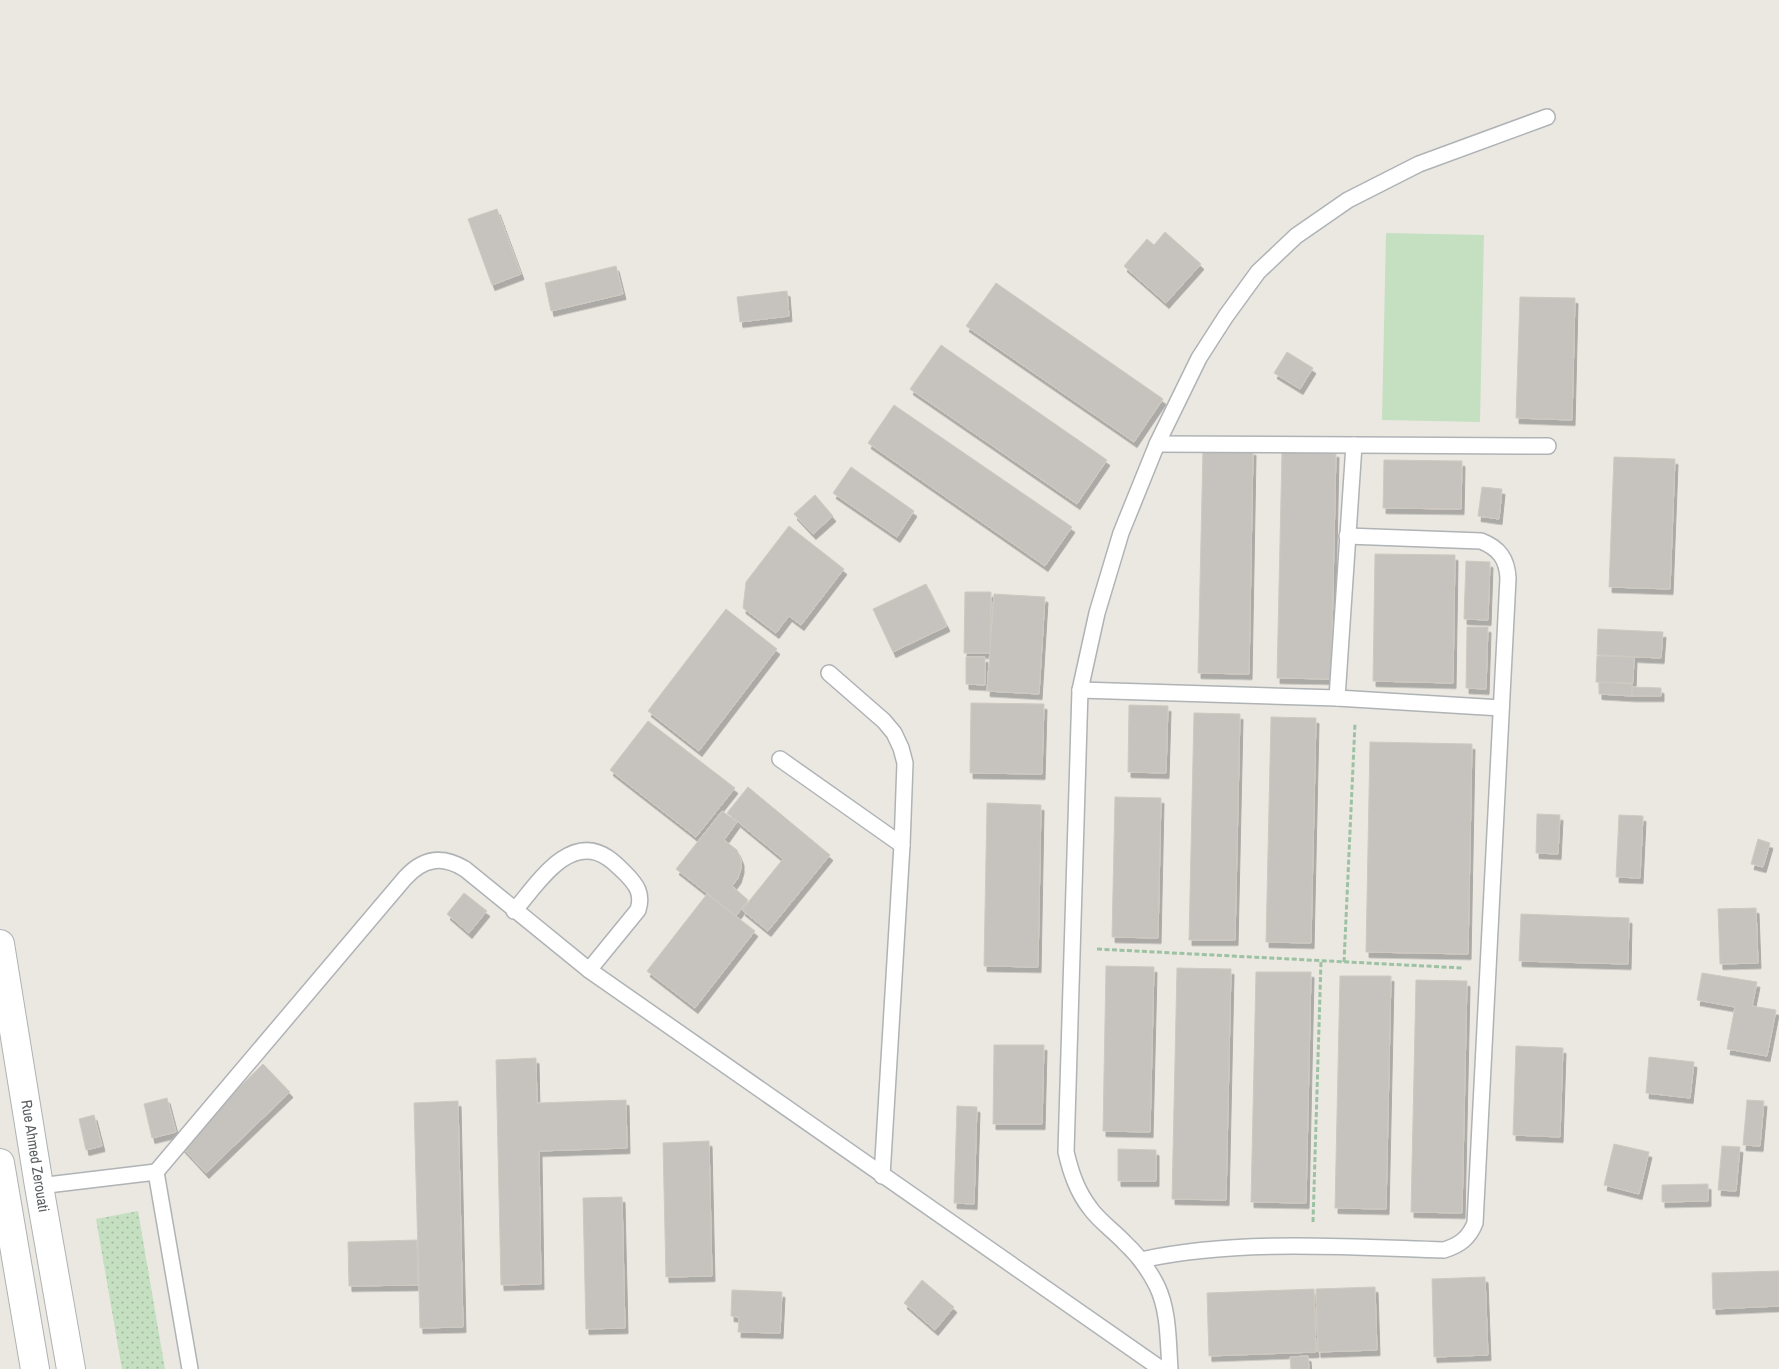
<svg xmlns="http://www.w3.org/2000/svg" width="1779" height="1369" font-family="'Archivo Narrow',sans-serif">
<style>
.grass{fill:url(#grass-dots)}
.garden{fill:#c5e0c1}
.building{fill:#c6c3be;stroke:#cfc9c1;filter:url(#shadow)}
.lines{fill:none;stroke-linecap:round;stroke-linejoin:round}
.service-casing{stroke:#afb3b6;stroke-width:18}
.secondary-casing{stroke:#aeb2b5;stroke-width:30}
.path{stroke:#9dc2a3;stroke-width:3;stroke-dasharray:5 2.5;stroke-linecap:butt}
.service{stroke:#fff;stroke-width:15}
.secondary{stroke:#fff;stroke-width:28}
.labels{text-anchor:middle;stroke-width:4;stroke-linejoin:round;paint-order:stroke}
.street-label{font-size:15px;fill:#5a5e61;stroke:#fff}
</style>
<defs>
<pattern id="grass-dots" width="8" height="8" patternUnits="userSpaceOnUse" patternTransform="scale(1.25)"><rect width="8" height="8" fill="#c5e0c1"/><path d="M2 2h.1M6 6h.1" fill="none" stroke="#a3b9a0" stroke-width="1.8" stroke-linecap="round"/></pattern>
<filter id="shadow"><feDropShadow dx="3" dy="5.5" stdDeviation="0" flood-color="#0004"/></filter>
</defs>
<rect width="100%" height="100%" fill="#ebe8e2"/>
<path class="grass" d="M138,1211L165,1369H122L96,1219Z"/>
<path class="garden" d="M1386,233L1484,235L1480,422L1382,420Z"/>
<g class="building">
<path d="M497,209L521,274L492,285L468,219Z"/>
<path d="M1165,232L1201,264L1166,303L1124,266L1147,239L1154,245Z"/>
<path d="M616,266L623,294L551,311L545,283Z"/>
<path d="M996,283L1163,399L1134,442L966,326Z"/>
<path d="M787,291L789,316L740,322L737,297Z"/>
<path d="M1520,297L1575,298L1572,420L1516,418Z"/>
<path d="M941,345L1107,460L1077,504L910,389Z"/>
<path d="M1287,352L1313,368L1300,389L1274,373Z"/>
<path d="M894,405L1072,527L1045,566L868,443Z"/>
<path d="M1203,449L1253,450L1249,674L1198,673Z"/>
<path d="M1282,451L1336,452L1331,679L1277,678Z"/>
<path d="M1614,457L1675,459L1670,589L1609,587Z"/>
<path d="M1384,460L1462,461L1461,509L1383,508Z"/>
<path d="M851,467L914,511L897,537L833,493Z"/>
<path d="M1482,487L1502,489L1499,519L1478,516Z"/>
<path d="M815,495L833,516L813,534L794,514Z"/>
<path d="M789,526L844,569L801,625L789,616L776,633L743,608L746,582Z"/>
<path d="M1375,554L1455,555L1453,683L1373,681Z"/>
<path d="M1466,561L1490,562L1488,620L1464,619Z"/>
<path d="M926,584L947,626L893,652L873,609Z"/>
<path d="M965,592H991L990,653H964Z"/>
<path d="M994,594L1045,597L1039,694L987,691Z"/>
<path d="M726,609L777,649L699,751L648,711Z"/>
<path d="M1467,627H1488L1486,689L1466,688Z"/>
<path d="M1598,629L1663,632L1661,658L1597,655Z"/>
<path d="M1597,656L1634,657L1633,683L1596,682Z"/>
<path d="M966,657H985V685L966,684Z"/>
<path d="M1599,682L1632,684V696L1599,694Z"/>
<path d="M1632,687L1661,688V696H1632Z"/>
<path d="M971,703L1044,704L1042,774L970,773Z"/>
<path d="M1129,705L1168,706L1166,773L1128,772Z"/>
<path d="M1194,713L1240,714L1235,940H1189Z"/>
<path d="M1271,717L1316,718L1311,943L1266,942Z"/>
<path d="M648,721L735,788L696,837L610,770Z"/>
<path d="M1370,742L1472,744L1468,954L1366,952Z"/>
<path d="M748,787L830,855L768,931L742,910L783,859L727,813Z"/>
<path d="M1115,797L1161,798L1158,938L1112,937Z"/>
<path d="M987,803L1041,805L1038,967L984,966Z"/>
<path d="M722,811L737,822L724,840L737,850L741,860V868L738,878L732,886L748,900L736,916L676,869Z"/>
<path d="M1537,814L1560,815L1558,854L1536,853Z"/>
<path d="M1619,815L1643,816L1640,878L1616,877Z"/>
<path d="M1758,839L1770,843L1763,867L1751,864Z"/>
<path d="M464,893L487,911L469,933L447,914Z"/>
<path d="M707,894L755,931L695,1008L647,971Z"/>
<path d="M1756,908L1758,963L1720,964L1718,909Z"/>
<path d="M1521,914L1629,918L1628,964L1519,961Z"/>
<path d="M1106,966L1154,967L1150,1132L1103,1131Z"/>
<path d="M1177,968L1231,969L1226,1200L1172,1199Z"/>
<path d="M1256,972H1311L1306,1203L1251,1202Z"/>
<path d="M1702,973L1757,982L1752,1006L1776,1010L1767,1056L1727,1049L1735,1007L1697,1000Z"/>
<path d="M1340,976H1391L1386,1209L1335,1208Z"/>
<path d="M1416,980L1467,981L1462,1213L1411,1212Z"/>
<path d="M994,1045H1044L1042,1124H993Z"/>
<path d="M1516,1046L1563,1048L1560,1137L1513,1135Z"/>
<path d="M1649,1057L1694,1062L1690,1098L1646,1093Z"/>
<path d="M536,1058L537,1103L626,1100L627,1148L539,1151L541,1284L501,1285L496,1060Z"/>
<path d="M263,1064L290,1092L206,1173L180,1145Z"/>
<path d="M167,1098L176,1132L152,1138L144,1104Z"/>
<path d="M1747,1100L1764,1101L1760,1146L1743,1145Z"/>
<path d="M458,1101L463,1327L420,1328L414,1103Z"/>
<path d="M957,1106L977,1107L974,1204L954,1203Z"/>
<path d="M94,1115L102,1146L86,1150L79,1119Z"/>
<path d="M709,1141L712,1276L666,1277L663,1143Z"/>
<path d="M1614,1144L1649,1152L1639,1194L1604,1185Z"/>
<path d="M1722,1146L1740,1147L1736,1191L1718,1190Z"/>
<path d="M1118,1149L1156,1150V1181H1118Z"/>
<path d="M1708,1184V1201L1662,1202V1185Z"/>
<path d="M622,1197L625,1328L586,1329L583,1198Z"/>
<path d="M417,1240L418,1285L349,1286L348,1242Z"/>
<path d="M1779,1271V1306L1713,1309L1712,1273Z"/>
<path d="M1485,1277L1488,1355L1434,1357L1432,1279Z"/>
<path d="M922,1280L954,1307L935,1330L904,1303Z"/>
<path d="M1375,1287L1377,1350L1318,1352L1316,1289Z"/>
<path d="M1314,1289L1316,1352L1209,1356L1207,1293Z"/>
<path d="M732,1290L782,1292L780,1333L738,1332L739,1317L731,1316Z"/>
<path d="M1308,1356L1309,1369H1291L1290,1357Z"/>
</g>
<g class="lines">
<defs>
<g id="service">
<path d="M1157,444L1548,446"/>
<path d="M829,673L884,721L894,733L901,748L905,763L902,845L882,1176"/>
<path d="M1080,690L1337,698L1501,708"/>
<path d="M1337,698L1354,445"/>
<path d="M780,759L902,845"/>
<path d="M514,911C536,886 569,831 608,858C614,862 620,868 625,873C637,885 643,894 638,910L589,970"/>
<path d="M156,1172L405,878C423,858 442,855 465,869L589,970L1161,1369"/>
<path d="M39,1186L156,1172L190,1369"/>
<path d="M1141,1260C1237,1239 1346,1247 1444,1250C1460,1245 1469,1238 1475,1223L1508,578C1507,559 1499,548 1481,541L1347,536"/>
<path d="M1170,1369C1168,1342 1169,1311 1157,1286C1149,1270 1138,1255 1125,1243C1114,1231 1099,1221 1090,1208C1077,1191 1071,1173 1066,1152L1080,690L1097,613L1121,533L1157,444L1199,358L1226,316L1258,272L1296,236L1348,200L1419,164L1547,117"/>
</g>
<g id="secondary">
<path d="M0,944L39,1186L71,1369"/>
<path d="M0,1163L35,1369"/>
</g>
</defs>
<use href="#service" class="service-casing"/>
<use href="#secondary" class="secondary-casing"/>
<g class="path">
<path d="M1097,949L1463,968"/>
<path d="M1344,962L1355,723"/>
<path d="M1313,1222L1321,961"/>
</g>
<use href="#service" class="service"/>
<use href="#secondary" class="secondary"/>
</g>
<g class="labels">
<g class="street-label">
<text transform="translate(35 1156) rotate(81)" y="5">Rue Ahmed Zerouati</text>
</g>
</g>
</svg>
